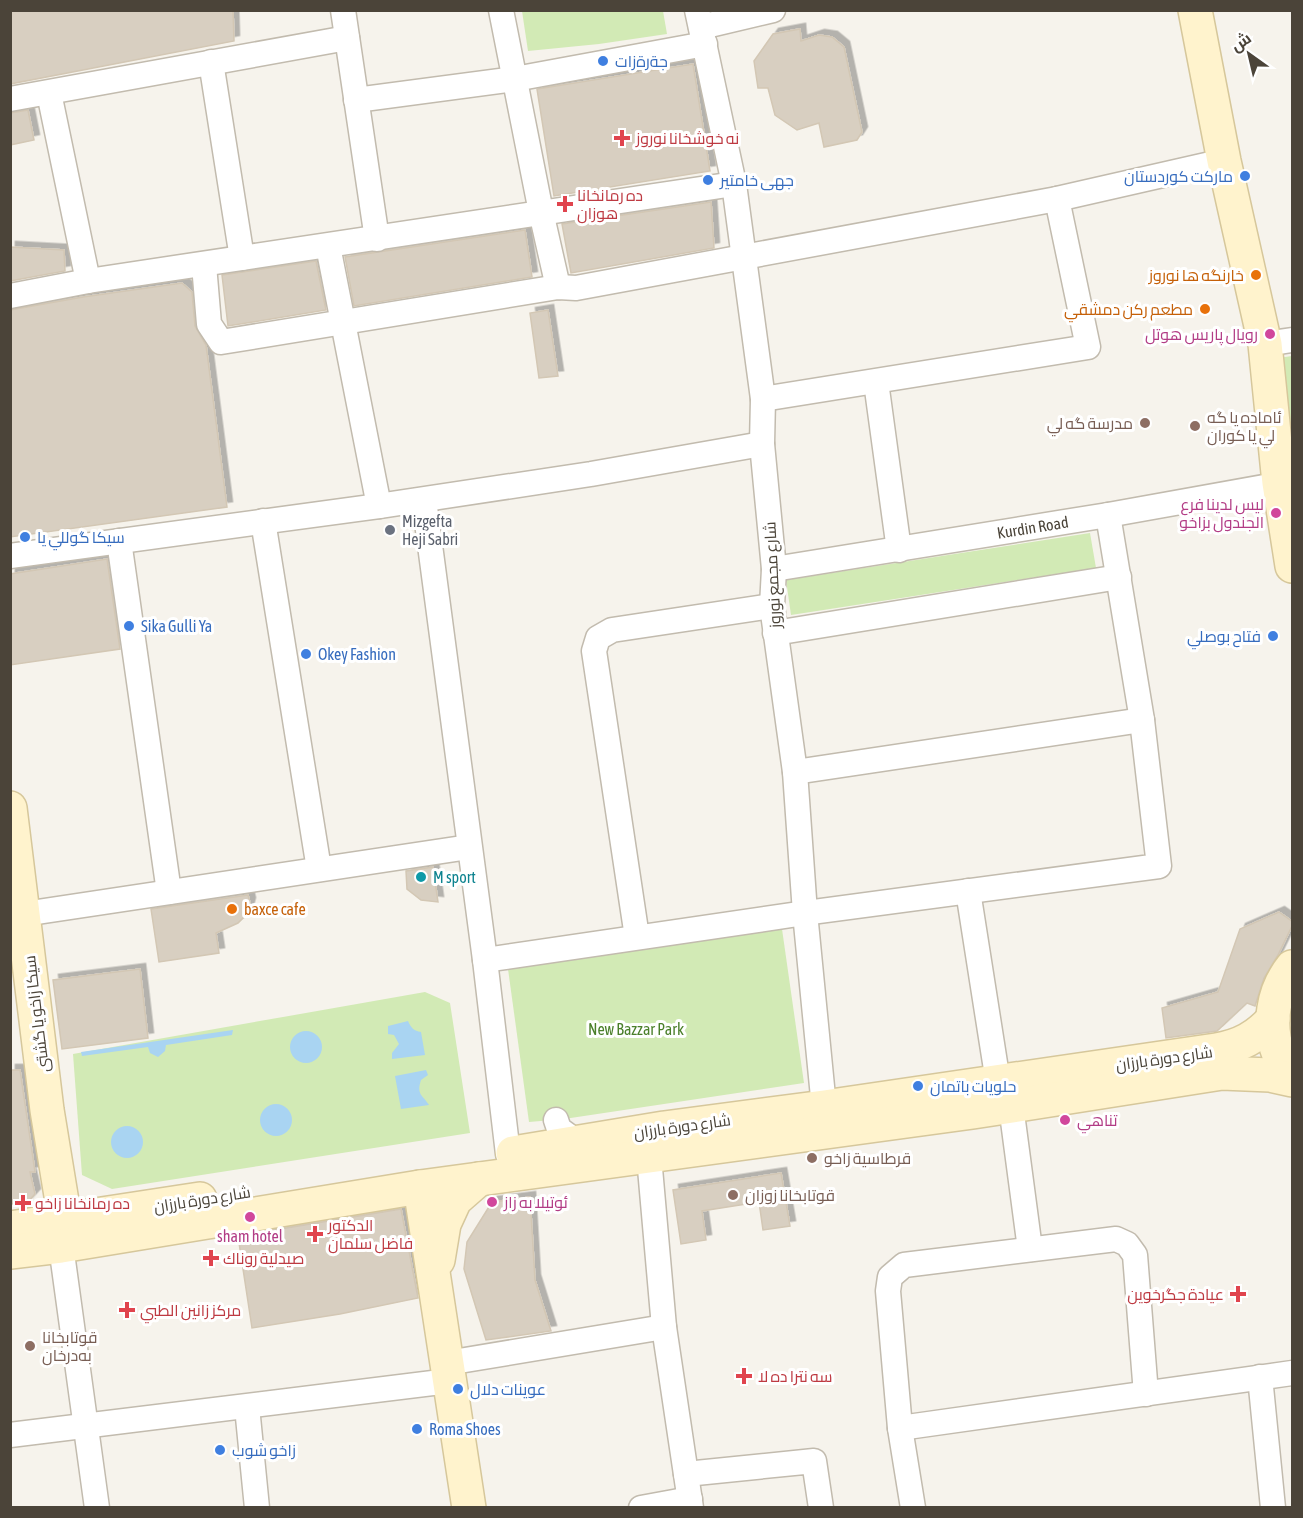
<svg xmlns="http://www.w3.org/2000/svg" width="1303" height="1518" font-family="'Asap Condensed',Cairo,sans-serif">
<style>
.green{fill:#d2eab5}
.water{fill:#a9d4f2}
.building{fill:#d8cfc1;stroke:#d3c7b4;stroke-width:1.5;filter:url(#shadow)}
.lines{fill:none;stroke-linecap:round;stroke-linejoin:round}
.minor-casing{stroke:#c2bbae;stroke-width:27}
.secondary-casing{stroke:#d6c79b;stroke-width:36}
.minor{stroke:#fff;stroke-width:24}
.secondary{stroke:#fff3cd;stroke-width:33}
.shop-dot{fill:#3f7fe0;stroke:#fff;stroke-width:2}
.health-dot{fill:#e0444e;stroke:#fff;stroke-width:2}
.food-dot{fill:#e8710a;stroke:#fff;stroke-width:2}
.hotel-dot{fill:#d1479c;stroke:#fff;stroke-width:2}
.education-dot{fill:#8d6e63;stroke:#fff;stroke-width:2}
.worship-dot{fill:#6b7280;stroke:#fff;stroke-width:2}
.culture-dot{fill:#0f9aa8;stroke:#fff;stroke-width:2}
.labels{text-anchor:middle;stroke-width:6;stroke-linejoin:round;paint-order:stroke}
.shop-label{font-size:16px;fill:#366cbe;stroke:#fff;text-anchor:start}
.health-label{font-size:16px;fill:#be3a42;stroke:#fff;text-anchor:start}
.food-label{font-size:16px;fill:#c56008;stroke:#fff;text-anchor:end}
.hotel-label{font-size:16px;fill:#b23c85;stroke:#fff;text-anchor:end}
.education-label{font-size:16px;fill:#785e54;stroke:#fff;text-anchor:start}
.worship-label{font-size:16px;fill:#5b616d;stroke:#fff;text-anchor:start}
.street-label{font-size:16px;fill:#4b4439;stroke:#fff}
.culture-label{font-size:16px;fill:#0d838f;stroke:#fff;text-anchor:start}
.park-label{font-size:16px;fill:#4a7f2a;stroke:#fff}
</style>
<defs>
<filter id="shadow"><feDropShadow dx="5.5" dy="-5.5" stdDeviation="0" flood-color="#0004"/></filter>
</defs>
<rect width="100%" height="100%" fill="#f6f3ec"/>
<g class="green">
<path d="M522,11H663L667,34L599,44L528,51Z"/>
<path d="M1292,356V463L1271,359Z"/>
<path d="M1090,533L1096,568L791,615L786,580Z"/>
<path d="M782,929L804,1083L564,1119L529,1122L508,969Z"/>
<path d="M425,992L450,1003L470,1133L112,1189L82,1175L73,1054Z"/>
</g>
<g class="water">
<path d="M408,1021C411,1028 414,1031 421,1032L425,1055L392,1059V1053L399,1044L394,1035L388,1034V1026Z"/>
<path d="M233,1030L232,1035L166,1045L165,1051L158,1057L150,1053L148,1047L82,1056L81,1052Z"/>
<circle cx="306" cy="1047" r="16"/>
<path d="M426,1070L428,1075L421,1080C416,1095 423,1095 429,1105L401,1109L395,1076Z"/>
<circle cx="276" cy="1120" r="16"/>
<circle cx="127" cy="1142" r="16"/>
</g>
<g class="building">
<path d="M10,10H233L234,41L10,84Z"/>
<path d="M800,29L801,41L819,35L832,37L844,47L862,132L857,140L824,147L819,123L797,130L775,115L768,88H758L754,61L773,34Z"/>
<path d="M693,64L710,171L554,196L537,89Z"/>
<path d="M28,110L34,140L10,145V113Z"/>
<path d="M711,202L714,248L571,273L562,224Z"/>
<path d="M525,230L532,277L354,306L345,257Z"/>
<path d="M10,247L64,250L65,271L10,281Z"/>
<path d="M316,261L326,310L228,326L222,275Z"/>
<path d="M182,283L192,292L195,326L206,345L227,507L10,537V310L83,297Z"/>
<path d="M548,310L558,376L539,378L530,313Z"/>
<path d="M107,559L120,649L10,665V574Z"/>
<path d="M433,867L438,902L421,900L407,889L406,871Z"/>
<path d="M248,895L250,903L247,914L238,923L216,933L219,953L159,962L151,909Z"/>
<path d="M1279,912L1293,922V924L1278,955L1264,978L1255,1006L1247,1003L1217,1031L1166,1038L1162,1008L1218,992L1240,929Z"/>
<path d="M140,969L148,1038L62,1049L53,980Z"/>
<path d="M10,1070H20L35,1172H30L35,1194L27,1203L10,1204Z"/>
<path d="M781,1173L790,1226L763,1230L759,1202L702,1211L706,1240L681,1244L673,1190Z"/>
<path d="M530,1197L535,1280L551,1331L486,1340L464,1269L467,1242L492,1202Z"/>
<path d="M401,1209L418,1298L340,1314L252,1328L238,1236Z"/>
</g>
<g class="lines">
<defs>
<g id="minor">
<path d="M343,10L377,239"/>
<path d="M501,10L541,212L558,287"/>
<path d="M697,10L734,184L763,399L762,444L774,569L772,606L795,772L805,913L824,1107"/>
<path d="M701,27L773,10"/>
<path d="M211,62L242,258"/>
<path d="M49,93L88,281"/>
<path d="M10,99L347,38"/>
<path d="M356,100L515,79L705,44"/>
<path d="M328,246L379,506"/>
<path d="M204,265L209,324L221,342L558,287L576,288L1057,199L1224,161"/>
<path d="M10,296L88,281L734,184"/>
<path d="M1265,344L1292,340"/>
<path d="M876,382L899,550"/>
<path d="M763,399L1088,347L1057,199"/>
<path d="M424,500L485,960L508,1154"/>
<path d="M263,521L319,869"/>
<path d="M119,541L169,892"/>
<path d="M10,556L379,506L591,474L762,444"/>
<path id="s1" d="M774,569L1108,515L1292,482"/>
<path d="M775,633L1119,577"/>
<path d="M795,772L1142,720"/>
<path d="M968,891L998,1082"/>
<path d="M24,914L469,847"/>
<path d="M637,937L594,651L598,638L612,630L772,606"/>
<path d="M485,960L805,913L1159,866L1142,720L1108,515"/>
<path d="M1011,1106L1030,1249"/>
<path d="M556,1120L559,1129L577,1142"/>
<path d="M649,1157L664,1327L691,1508"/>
<path d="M61,1246L97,1508"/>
<path d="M447,1363L664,1327"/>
<path d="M1260,1377L1273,1508"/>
<path d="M247,1407L257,1508"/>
<path d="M900,1428L1292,1373"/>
<path d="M10,1435L449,1381"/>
<path d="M686,1474L814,1461L821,1508"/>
<path d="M641,1508L690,1499"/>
<path d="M913,1508L900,1428L888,1291L890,1277L904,1265L1116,1239L1127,1244L1135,1255L1146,1394"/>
</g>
<g id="secondary">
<path d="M1195,10L1224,161L1265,344L1279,483L1292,566"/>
<path d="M10,808L47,1110L65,1220"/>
<path d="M1292,967C1273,991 1267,1025 1279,1055C1282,1063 1288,1071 1292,1079"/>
<path d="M513,1153L664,1128L824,1107L1216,1050C1240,1046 1257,1037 1273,1019"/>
<path d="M420,1187L469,1508"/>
<path d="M10,1228L200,1199"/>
<path d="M10,1252L61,1246L420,1187L973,1112L1222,1073L1270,1075L1292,1080"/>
<path d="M438,1260L444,1224L455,1200L479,1179"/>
</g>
</defs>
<use href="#minor" class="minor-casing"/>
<use href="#secondary" class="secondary-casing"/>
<use href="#minor" class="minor"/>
<use href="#secondary" class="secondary"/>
</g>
<g class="shop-dot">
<circle cx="603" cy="61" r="6"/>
<circle cx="1245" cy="176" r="6"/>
<circle cx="708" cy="180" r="6"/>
<circle cx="25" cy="537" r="6"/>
<circle cx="129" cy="626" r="6"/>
<circle cx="1273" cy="636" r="6"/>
<circle cx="306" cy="654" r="6"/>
<circle cx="918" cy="1086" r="6"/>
<circle cx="458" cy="1389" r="6"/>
<circle cx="417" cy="1429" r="6"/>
<circle cx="220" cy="1450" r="6"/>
</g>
<g class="health-dot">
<path d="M619 129h6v6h6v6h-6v6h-6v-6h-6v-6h6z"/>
<path d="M562 195h6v6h6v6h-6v6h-6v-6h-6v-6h6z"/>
<path d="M20 1194h6v6h6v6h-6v6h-6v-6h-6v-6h6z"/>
<path d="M312 1225h6v6h6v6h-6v6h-6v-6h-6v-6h6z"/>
<path d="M208 1249h6v6h6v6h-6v6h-6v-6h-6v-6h6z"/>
<path d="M1235 1285h6v6h6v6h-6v6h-6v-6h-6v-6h6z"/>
<path d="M124 1301h6v6h6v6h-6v6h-6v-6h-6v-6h6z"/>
<path d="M741 1367h6v6h6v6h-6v6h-6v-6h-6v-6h6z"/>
</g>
<g class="food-dot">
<circle cx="1256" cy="275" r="6"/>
<circle cx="1205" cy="309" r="6"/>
<circle cx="232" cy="909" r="6"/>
</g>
<g class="hotel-dot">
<circle cx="1270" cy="334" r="6"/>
<circle cx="1276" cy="513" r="6"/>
<circle cx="1065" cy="1120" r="6"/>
<circle cx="492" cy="1202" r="6"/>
<circle cx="250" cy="1217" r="6"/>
</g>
<g class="education-dot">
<circle cx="1145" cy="423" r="6"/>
<circle cx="1195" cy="426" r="6"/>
<circle cx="812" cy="1158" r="6"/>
<circle cx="733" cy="1195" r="6"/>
<circle cx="30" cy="1346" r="6"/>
</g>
<circle class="worship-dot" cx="390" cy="530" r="6"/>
<circle class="culture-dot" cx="421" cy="877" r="6"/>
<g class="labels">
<g class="shop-label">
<text x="615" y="67">جةرةزات</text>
<text x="1233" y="182" text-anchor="end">ماركت كوردستان</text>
<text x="720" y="186">جهى خامتير</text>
<text x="37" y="543">سيكا گوللي يا</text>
<text x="141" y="632">Sika Gulli Ya</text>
<text x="1261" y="642" text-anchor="end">فتاح بوصلي</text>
<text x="318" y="660">Okey Fashion</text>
<text x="930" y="1092">حلويات باتمان</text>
<text x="470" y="1395">عوينات دلال</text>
<text x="429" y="1435">Roma Shoes</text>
<text x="232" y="1456">زاخو شوب</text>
</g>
<g class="health-label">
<text x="636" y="144">نه خوشخانا نوروز</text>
<text x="577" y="201">ده رمانخانا<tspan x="577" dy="18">هوزان</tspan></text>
<text x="35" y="1209">ده رمانخانا زاخو</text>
<text x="328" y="1231">الدكتور<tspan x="328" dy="18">فاضل سلمان</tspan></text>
<text x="223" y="1264">صيدلية روناك</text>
<text x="1224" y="1300" text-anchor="end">عيادة جگرخوين</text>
<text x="140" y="1316">مركز زانين الطبي</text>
<text x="758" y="1382">سه نترا ده لا</text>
</g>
<g class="food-label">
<text x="1244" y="281">خارنگه ها نوروز</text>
<text x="1193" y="315">مطعم ركن دمشقي</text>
<text x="244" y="915" text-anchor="start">baxce cafe</text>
</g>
<g class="hotel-label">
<text x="1258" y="340">رويال پاريس هوتل</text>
<text x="1264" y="510">ليس لدينا فرع<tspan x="1264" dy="18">الجندول بزاخو</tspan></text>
<text x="1077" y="1126" text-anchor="start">تناهي</text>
<text x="504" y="1208" text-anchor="start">ئوتيلا به زاز</text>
<text x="250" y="1242" text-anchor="middle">sham hotel</text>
</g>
<g class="education-label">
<text x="1207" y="423">ئاماده يا گه<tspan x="1207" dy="18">لي يا كوران</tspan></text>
<text x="1133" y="429" text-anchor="end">مدرسة گه لي</text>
<text x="824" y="1164">قرطاسية زاخو</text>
<text x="745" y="1201">قوتابخانا زوزان</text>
<text x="42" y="1343">قوتابخانا<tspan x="42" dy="18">به‌درخان</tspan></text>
</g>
<g class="worship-label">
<text x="402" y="527">Mizgefta<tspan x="402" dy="18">Heji Sabri</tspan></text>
</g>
<g class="street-label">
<text dy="6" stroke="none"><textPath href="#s1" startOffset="262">Kurdin Road</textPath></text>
<text transform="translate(772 575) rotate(-93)" y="6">شارع مجمع نوروز</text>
<text transform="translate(36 1014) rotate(-97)" y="6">سیکا زاخو یا گشتى</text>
<text transform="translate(1164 1058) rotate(-8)" y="6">شارع دورة بارزان</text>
<text transform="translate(682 1126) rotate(-8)" y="6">شارع دورة بارزان</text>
<text transform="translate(202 1199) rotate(-9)" y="6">شارع دورة بارزان</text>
</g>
<g class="culture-label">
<text x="433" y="883">M sport</text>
</g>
<g class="park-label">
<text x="636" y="1035">New Bazzar Park</text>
</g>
</g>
<rect width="1303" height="1518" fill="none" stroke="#4b4439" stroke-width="24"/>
<g transform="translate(1249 54) rotate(326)" stroke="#ffffff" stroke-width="4.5" paint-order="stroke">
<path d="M0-4.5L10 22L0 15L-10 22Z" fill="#4b4439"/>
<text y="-9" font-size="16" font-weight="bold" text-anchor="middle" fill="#4b4439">ش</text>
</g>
</svg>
